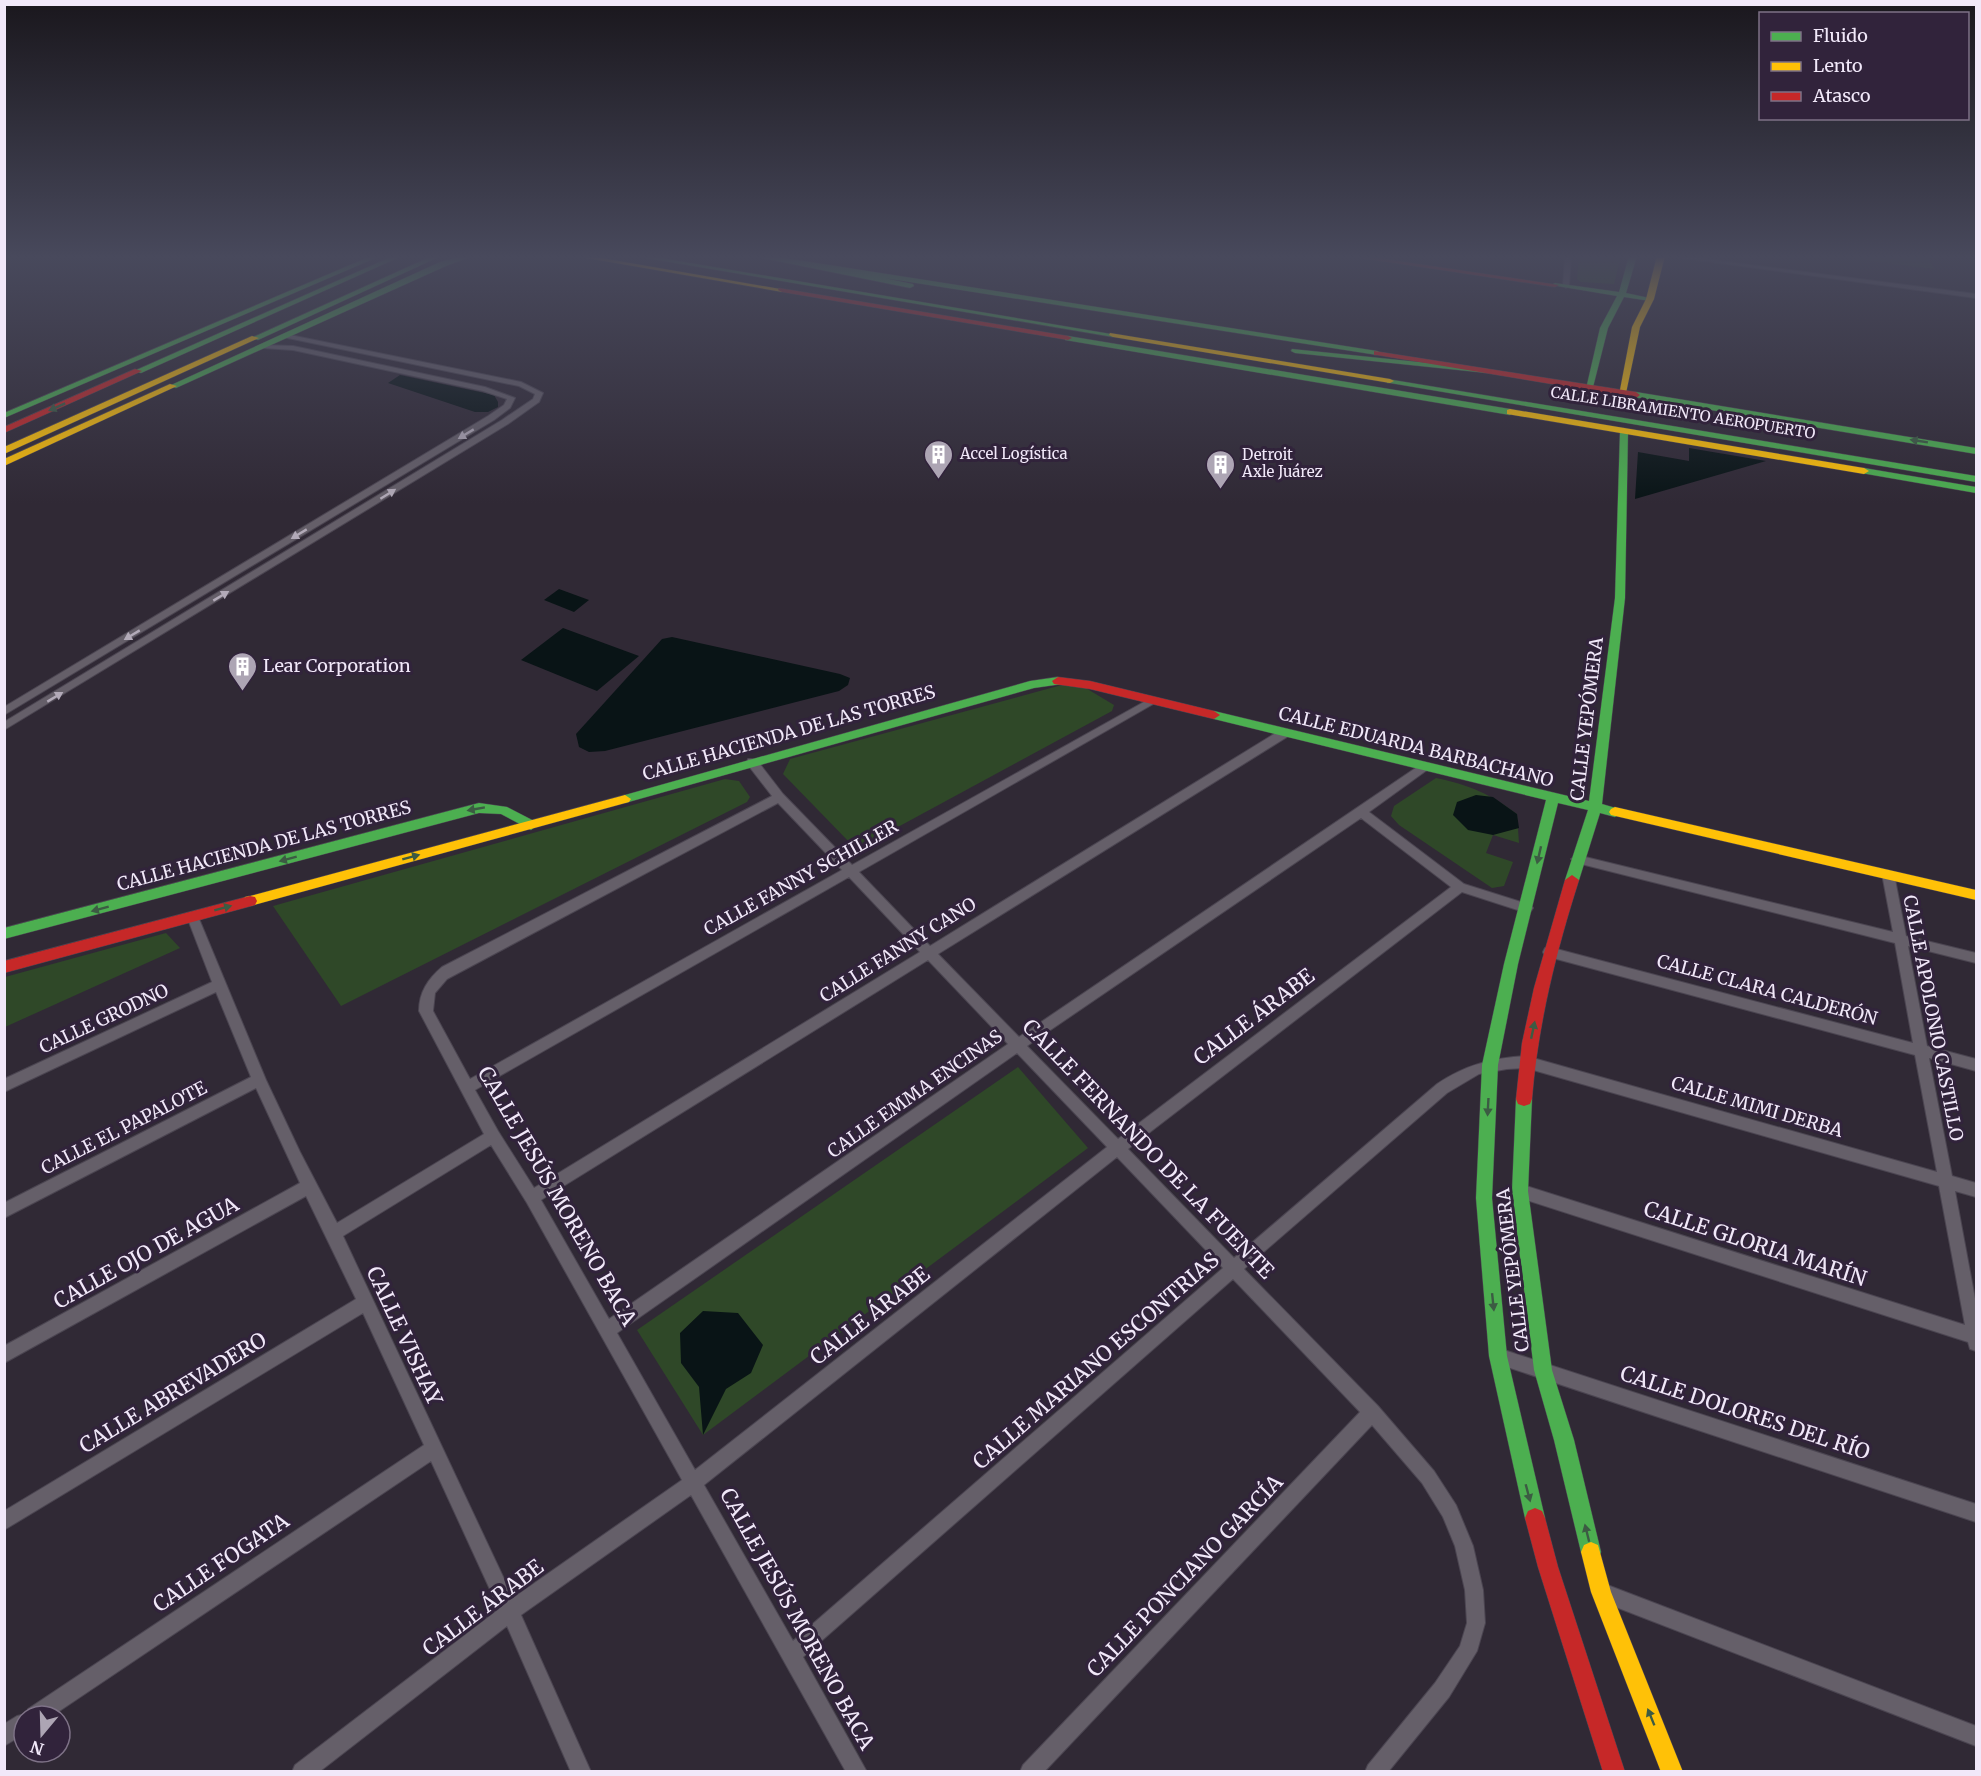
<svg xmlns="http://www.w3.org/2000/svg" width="1981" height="1776" font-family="Merriweather,serif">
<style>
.green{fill:#2f4828}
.water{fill:#091416}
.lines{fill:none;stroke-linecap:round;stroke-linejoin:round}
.street-casing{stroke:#4b4551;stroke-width:2}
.fast-casing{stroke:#4b4551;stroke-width:1}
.slow-casing{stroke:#4b4551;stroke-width:1}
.jam-casing{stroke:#4b4551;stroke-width:1}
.street{fill:#655f69;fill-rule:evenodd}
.fast{fill:#4caf50;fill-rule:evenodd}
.slow{fill:#ffc107;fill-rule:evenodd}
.jam{fill:#c62828;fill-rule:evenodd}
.oneway{fill:#3c5b43}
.oneway2{fill:#b2aab8}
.labels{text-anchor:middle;stroke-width:6;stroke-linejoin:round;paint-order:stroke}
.far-street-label{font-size:15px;fill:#f1e8f9;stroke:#31233b}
.far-poi-label{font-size:15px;fill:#f1e8f9;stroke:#31233b;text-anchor:start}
.poi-label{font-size:18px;fill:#f1e8f9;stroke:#31233b;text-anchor:start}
.street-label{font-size:18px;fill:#f1e8f9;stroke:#31233b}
.near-street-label{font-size:21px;fill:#f1e8f9;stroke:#31233b}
</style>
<rect width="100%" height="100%" fill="#302935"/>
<g class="green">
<path d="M1579,256H1621L1614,284L1581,282L1577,279Z"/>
<path d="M1848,256H1927L1934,269L1848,258Z"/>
<path d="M1069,683L1079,684L1114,705L1112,711L861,847L853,846L783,774L790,759Z"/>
<path d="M1436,778C1470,785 1490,794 1517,814L1519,843L1493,835L1486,853L1513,862L1504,886L1492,888L1399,825L1391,816L1394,806Z"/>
<path d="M725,779L739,781L750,797L747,802L341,1006L273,906Z"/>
<path d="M166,933L180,948L5,1027V977Z"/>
<path d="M1018,1067L1088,1148L703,1435L637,1330Z"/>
</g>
<g class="water">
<path d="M400,375L494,395L498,402V407L488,412H475L388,383Z"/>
<path d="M1689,448L1766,461L1635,499L1638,452L1689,461Z"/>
<path d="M559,589L589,600L574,612L544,600Z"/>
<path d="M563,628L639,656L597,691L521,660Z"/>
<path d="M672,637L840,674L850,678L848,685L839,691L605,751L589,752L579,747L576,734L662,639Z"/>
<path d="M1476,795L1493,797L1517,814L1519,828L1493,835L1468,830L1453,815L1457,802Z"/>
<path d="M703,1311L738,1313L763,1345L751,1373L726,1389L703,1435L699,1387L681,1363L680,1333Z"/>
</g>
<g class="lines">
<defs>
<g id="street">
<path d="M1565,256H1571L1569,286L1566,288L1563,286Z"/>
<path d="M1667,256H1682L1976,294V298Z"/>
<path d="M285,334L521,382L543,393L539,402L508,424L4,730V722L502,420L533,399L535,394L519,386L283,337V335Z"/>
<path d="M261,345L293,346L485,387L515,398L510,408L494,420L4,715V707L488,416L504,405L507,399L483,391L293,350L263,348L259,346Z"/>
<path d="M1151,698L1155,699L1156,701L1155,703L859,872L930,946L1279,731H1287L1288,734L1287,737L938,954L1019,1037L1423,763L1428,767L1427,770L1369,812L1464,884L1531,905L1533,908L1531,911L1527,913L1462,892L1128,1149L1234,1258L1437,1084C1465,1065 1492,1058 1526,1056L1937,1172L1915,1055L1549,957L1545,956L1543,952L1545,948L1549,947L1913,1043L1895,943L1577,863L1571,859L1577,855L1893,932L1882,874L1888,870L1894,874L1906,936L1976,953V963L1908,946L1927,1046L1976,1059V1071L1929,1058L1952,1176L1976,1183V1197L1955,1191L1976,1304V1351L1970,1349L1968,1342L1520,1198L1515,1196L1513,1191L1515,1186L1520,1184L1965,1325L1939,1186L1526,1068L1507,1069L1479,1074L1447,1093L1244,1269L1378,1406L1434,1471L1456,1505L1473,1546L1483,1590L1485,1623L1477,1651L1449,1697L1388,1772H1365L1368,1765L1435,1683L1460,1646L1467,1623L1465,1590L1455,1546L1443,1517L1422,1483L1372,1425L1044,1772H1020L1023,1765L1360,1412L1233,1279L803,1657L867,1772H846L691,1495L521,1615L591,1772H571L507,1626L319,1772H292L295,1765L499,1609L431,1461L52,1716H24V1734L4,1746V1724L17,1716L26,1714L28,1709L424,1445L363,1313L4,1530V1511L356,1299L306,1196L4,1363V1346L300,1183L256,1088L4,1218V1203L251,1077L216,992L4,1092V1079L212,982L187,917L189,914H197L266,1080L300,1152L337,1223L484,1134L419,1011C419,992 428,979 442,967L772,796L748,765L747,762L748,759H756L783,794L852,865ZM778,803L842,870L470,1079L433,1011L435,993L447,979ZM1361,818L1451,887L1118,1139L1027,1046ZM849,877L920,952L534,1188L498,1131L475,1090ZM928,960L1008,1044L609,1319L541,1200ZM1017,1053L1107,1147L695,1470L617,1333ZM491,1145L527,1203L682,1480L513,1598L343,1236ZM1117,1157L1223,1268L793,1641L704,1485Z"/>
<path d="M1498,1348L1976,1504V1522L1498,1364L1492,1362L1490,1356L1492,1350Z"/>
<path d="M1602,1583L1976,1726V1746L1595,1599L1593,1592L1595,1585Z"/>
</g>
<g id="fast">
<path d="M371,256H380L4,418V413Z"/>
<path d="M393,256H402L141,373L134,371Z"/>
<path d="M432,256H441L258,340L251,338Z"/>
<path d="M463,256H473L446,266L176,388L169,386L440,262Z"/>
<path d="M634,256H649L1117,335L1113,337Z"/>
<path d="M752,256H768L804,261L1377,351L1381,353L1377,355L884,278L913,284L914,286L910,288Z"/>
<path d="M1629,256H1637L1626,293L1654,299L1650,301L1624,297L1608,328L1593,387L1586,389L1600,328L1617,296L1551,285L1555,283L1619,292Z"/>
<path d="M1068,336L1510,409L1514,412L1510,415L1065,340V336Z"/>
<path d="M1292,349L1487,369L1491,371L1487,373L1295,353L1291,351Z"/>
<path d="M1387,379L1976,476V482L1390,383H1387Z"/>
<path d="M1636,392L1976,448V454L1633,397L1632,395Z"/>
<path d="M1624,428L1628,431L1625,598L1602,804L1619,809L1621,812L1615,817L1600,813L1579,880L1572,885L1565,880L1588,810L1558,803L1518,964L1498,1065L1492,1198L1507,1356L1545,1518L1542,1525L1535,1528L1528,1525L1525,1518L1489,1356L1476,1198L1482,1065L1504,964L1546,800L1214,719L1208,715L1214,711L1589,801L1615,598L1620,431Z"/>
<path d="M1864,468L1976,487V493L1861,473L1859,471Z"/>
<path d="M1058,677L1064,681L1062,684L1034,688L625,803L619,799L625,795L1030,681Z"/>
<path d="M479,803L507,807L536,822L537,825L531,830L501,814L479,813L4,939V928Z"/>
<path d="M1524,1092L1530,1094L1532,1099L1528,1191L1552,1370L1574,1440L1601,1552L1598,1559L1591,1562L1584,1559L1581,1552L1554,1440L1534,1370L1512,1191L1516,1099L1518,1094Z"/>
</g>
<g id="slow">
<path d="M575,256H590L786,290L782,292Z"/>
<path d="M1657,256H1665L1654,299L1640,327L1626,393L1619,395L1632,327L1646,299Z"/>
<path d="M1110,333L1390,379L1394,381L1390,383L1113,337L1109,335Z"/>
<path d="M252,336L259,338L4,454V447Z"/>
<path d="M170,384L177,386L4,466V459Z"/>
<path d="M1510,409L1864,468L1869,471L1864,474L1507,414V410Z"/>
<path d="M625,795L631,799L629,802L250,906L245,905L243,901L245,897L250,896Z"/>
<path d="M1615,807L1976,890V900L1611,815L1609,812L1611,809Z"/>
<path d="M1591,1542L1598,1545L1611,1592L1683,1772H1661L1591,1592L1581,1552L1584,1545Z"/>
</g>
<g id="jam">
<path d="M1348,256H1365L1559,285L1555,287Z"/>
<path d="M779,288L1068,336L1072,338L1068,340L782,292L778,290Z"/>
<path d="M1374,351L1636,392L1640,395L1636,398L1377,355H1374Z"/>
<path d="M135,369L142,371L4,433V427Z"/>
<path d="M1058,677L1090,681L1214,711L1220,715L1214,719L1090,689L1054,684L1052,681Z"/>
<path d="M1572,875L1579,880C1556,952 1538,1024 1532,1099L1530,1104L1524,1106L1518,1104L1516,1099L1522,1043L1534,988L1565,880Z"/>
<path d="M250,896L255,897L257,901L255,905L4,973V961Z"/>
<path d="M1535,1508L1542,1511L1545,1518L1558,1567L1625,1772H1603L1538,1567L1525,1518L1528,1511Z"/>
</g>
</defs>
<use href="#street" class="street-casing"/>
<use href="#fast" class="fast-casing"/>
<use href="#slow" class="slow-casing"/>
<use href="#jam" class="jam-casing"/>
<use href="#street" class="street"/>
<use href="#fast" class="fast"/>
<use href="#slow" class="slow"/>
<use href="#jam" class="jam"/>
</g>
<defs><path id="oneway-solid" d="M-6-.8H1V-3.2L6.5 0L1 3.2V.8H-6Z" transform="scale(1.5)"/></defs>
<g class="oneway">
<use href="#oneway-solid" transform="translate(57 407) rotate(156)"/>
<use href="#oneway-solid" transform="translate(1919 441) rotate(-171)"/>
<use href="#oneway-solid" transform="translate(476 809) rotate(170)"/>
<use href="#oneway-solid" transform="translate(1539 855) rotate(103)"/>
<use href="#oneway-solid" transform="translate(411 857) rotate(-15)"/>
<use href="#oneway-solid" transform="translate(288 859) rotate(165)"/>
<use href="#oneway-solid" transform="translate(223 908) rotate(-15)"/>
<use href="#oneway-solid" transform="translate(100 909) rotate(165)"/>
<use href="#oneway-solid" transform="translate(1533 1030) rotate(-78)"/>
<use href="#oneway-solid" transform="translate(1488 1107) rotate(93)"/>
<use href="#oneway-solid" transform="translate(1493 1302) rotate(84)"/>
<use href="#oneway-solid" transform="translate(1528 1493) rotate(75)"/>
<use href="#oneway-solid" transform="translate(1587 1533) rotate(-104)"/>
<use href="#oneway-solid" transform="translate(1651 1717) rotate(-112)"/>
</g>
<g class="oneway2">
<use href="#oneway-solid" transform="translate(466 434) rotate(149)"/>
<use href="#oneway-solid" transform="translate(388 494) rotate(-32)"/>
<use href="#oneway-solid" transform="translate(299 534) rotate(149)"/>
<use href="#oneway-solid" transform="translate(221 596) rotate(-31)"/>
<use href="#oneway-solid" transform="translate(132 635) rotate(149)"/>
<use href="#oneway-solid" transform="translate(55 697) rotate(-31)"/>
</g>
<linearGradient id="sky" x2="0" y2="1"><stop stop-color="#1a171d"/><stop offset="0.51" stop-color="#48495c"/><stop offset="1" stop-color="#48495c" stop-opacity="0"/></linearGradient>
<rect width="1981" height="504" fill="url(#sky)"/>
<defs>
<symbol id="building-pin" viewBox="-11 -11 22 30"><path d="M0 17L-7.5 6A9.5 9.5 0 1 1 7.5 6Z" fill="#ada5b4" stroke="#31233b"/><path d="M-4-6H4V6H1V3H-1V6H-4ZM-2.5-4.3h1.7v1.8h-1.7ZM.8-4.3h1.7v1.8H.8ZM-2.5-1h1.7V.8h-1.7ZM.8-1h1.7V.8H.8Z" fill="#fff"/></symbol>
</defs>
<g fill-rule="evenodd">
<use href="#building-pin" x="922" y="438" width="33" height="45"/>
<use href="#building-pin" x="1204" y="448" width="33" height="45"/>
<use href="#building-pin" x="226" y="650" width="33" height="45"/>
</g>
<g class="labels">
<g class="far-street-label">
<text transform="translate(1683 413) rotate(9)" y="5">CALLE LIBRAMIENTO AEROPUERTO</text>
</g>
<g class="far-poi-label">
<text x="960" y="459">Accel Logística</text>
<text x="1242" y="460">Detroit<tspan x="1242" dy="17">Axle Juárez</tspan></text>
</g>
<g class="poi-label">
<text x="263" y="672">Lear Corporation</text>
</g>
<g class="street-label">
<text transform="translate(1587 719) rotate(-83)" y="6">CALLE YEPÓMERA</text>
<text transform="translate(789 733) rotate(-16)" y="6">CALLE HACIENDA DE LAS TORRES</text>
<text transform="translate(1416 747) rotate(14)" y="6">CALLE EDUARDA BARBACHANO</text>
<text transform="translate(264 846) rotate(-15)" y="6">CALLE HACIENDA DE LAS TORRES</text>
<text transform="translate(801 878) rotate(-29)" y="6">CALLE FANNY SCHILLER</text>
<text transform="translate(898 950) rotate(-32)" y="6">CALLE FANNY CANO</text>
<text transform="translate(1767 990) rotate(15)" y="6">CALLE CLARA CALDERÓN</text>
<text transform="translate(1933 1018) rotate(79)" y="6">CALLE APOLONIO CASTILLO</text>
<text transform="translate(104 1019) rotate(-25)" y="6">CALLE GRODNO</text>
<text transform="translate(915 1094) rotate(-35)" y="6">CALLE EMMA ENCINAS</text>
<text transform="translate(1757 1107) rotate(16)" y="6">CALLE MIMI DERBA</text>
<text transform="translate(124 1128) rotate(-27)" y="6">CALLE EL PAPALOTE</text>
<text transform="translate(1513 1270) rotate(-97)" y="6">CALLE YEPÓMERA</text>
</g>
<g class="near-street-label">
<text transform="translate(1254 1017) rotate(-37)" y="7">CALLE ÁRABE</text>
<text transform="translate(1148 1149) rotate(46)" y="7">CALLE FERNANDO DE LA FUENTE</text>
<text transform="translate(557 1196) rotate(60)" y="7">CALLE JESÚS MORENO BACA</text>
<text transform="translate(1755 1244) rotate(18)" y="7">CALLE GLORIA MARÍN</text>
<text transform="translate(146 1253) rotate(-29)" y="7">CALLE OJO DE AGUA</text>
<text transform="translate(870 1316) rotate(-38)" y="7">CALLE ÁRABE</text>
<text transform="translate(404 1336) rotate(65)" y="7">CALLE VISHAY</text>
<text transform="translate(1096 1361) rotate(-41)" y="7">CALLE MARIANO ESCONTRIAS</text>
<text transform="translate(173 1393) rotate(-31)" y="7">CALLE ABREVADERO</text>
<text transform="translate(1745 1413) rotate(18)" y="7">CALLE DOLORES DEL RÍO</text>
<text transform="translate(221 1563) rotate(-34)" y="7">CALLE FOGATA</text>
<text transform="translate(1185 1576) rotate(-46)" y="7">CALLE PONCIANO GARCÍA</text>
<text transform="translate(483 1608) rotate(-37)" y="7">CALLE ÁRABE</text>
<text transform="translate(797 1619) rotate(61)" y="7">CALLE JESÚS MORENO BACA</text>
</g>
</g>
<rect width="1981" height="1776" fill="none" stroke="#f1e8f9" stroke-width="12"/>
<rect x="1759" y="12" width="210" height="108" fill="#31233b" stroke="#7e7287" stroke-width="1.5"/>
<rect x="1771" y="32" width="30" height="9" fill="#4caf50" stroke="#7e7287" stroke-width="1.5"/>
<text x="1813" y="42" font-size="18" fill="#f1e8f9">Fluido</text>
<rect x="1771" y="62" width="30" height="9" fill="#ffc107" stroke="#7e7287" stroke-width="1.5"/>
<text x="1813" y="72" font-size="18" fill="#f1e8f9">Lento</text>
<rect x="1771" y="92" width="30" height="9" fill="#c62828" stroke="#7e7287" stroke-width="1.5"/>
<text x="1813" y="102" font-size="18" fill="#f1e8f9">Atasco</text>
<g transform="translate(42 1734) rotate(199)"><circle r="28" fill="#31233b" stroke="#7e7287" stroke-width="1.5"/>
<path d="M0-4.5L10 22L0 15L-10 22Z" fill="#ada5b4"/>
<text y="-9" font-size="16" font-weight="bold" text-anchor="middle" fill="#f1e8f9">N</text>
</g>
</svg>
